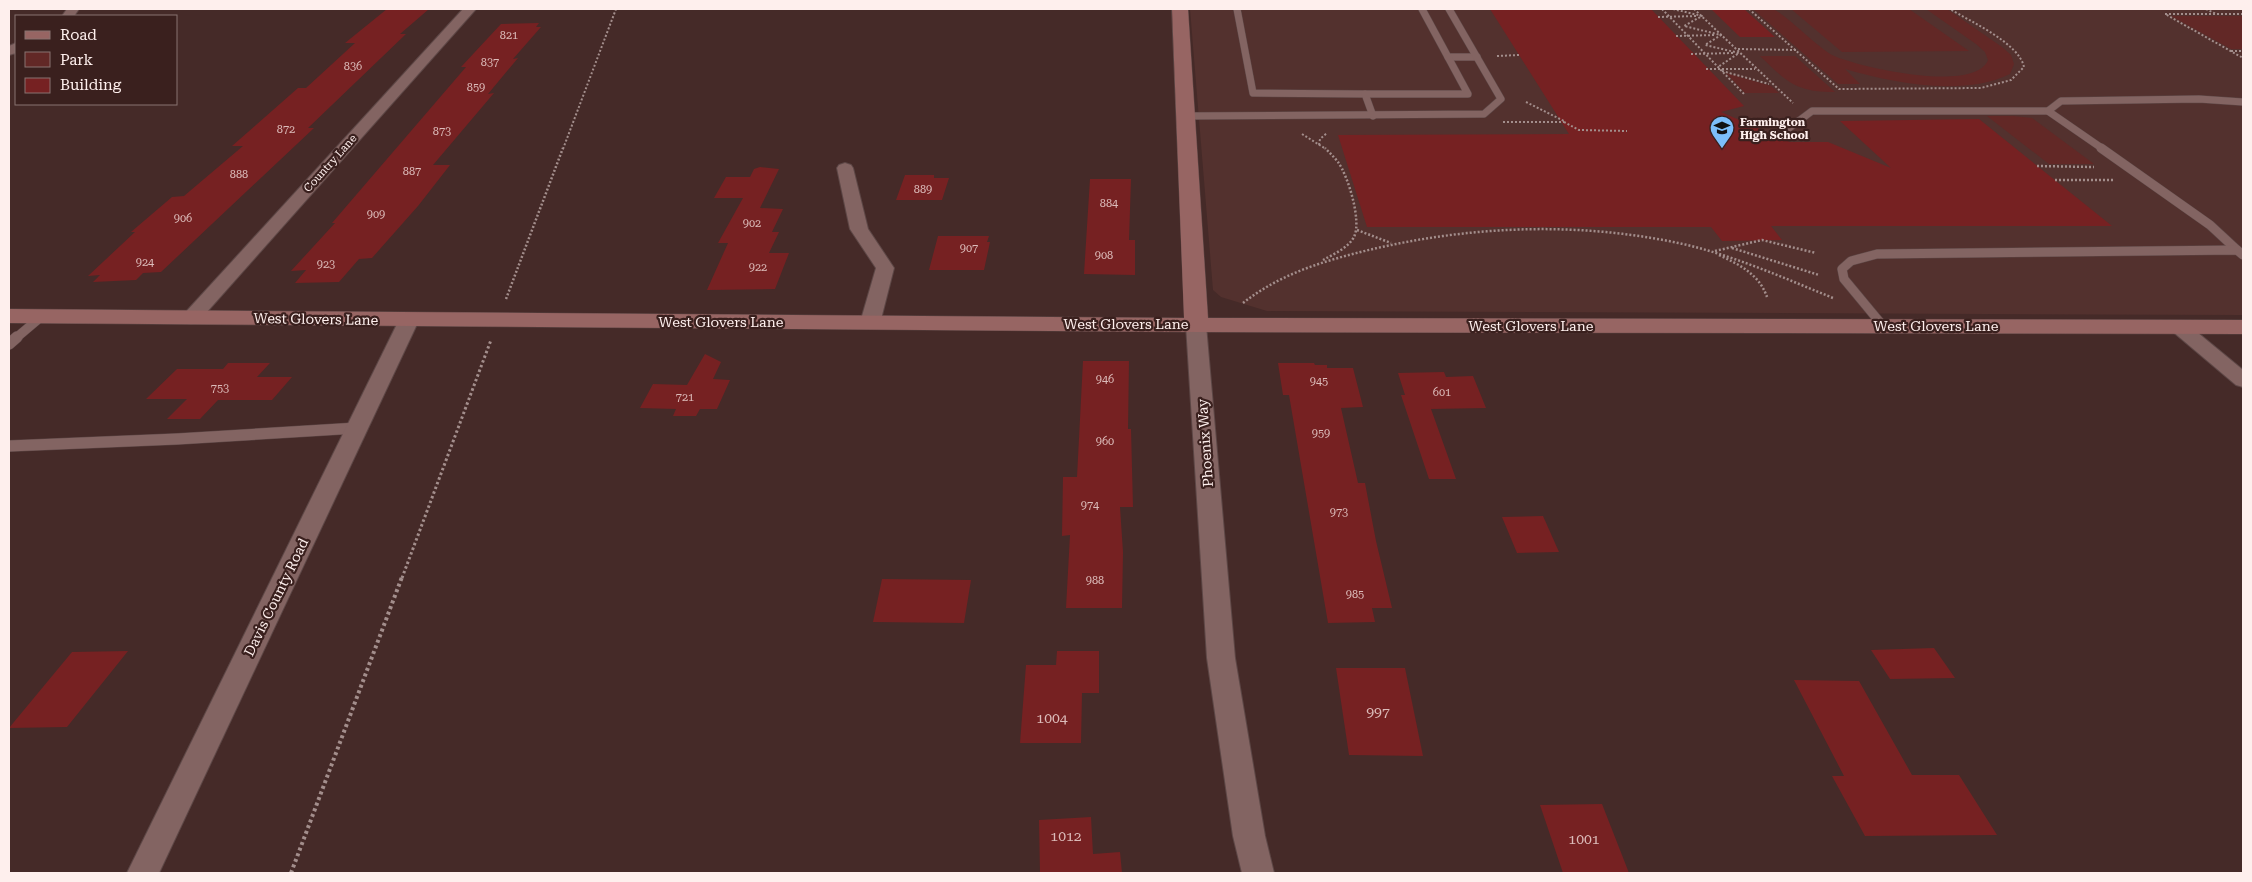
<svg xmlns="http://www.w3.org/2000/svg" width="2252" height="882" font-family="'Roboto Serif',serif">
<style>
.built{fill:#53312e}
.green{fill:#622826}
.building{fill:#762122}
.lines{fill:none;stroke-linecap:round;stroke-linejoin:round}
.lane-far2-casing{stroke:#5d4746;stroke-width:8}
.lane-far1-casing{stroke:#5d4746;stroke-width:10}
.lane-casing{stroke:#5d4746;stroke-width:12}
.street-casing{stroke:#5d4746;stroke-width:2}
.secondary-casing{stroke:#5d4746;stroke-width:1}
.path-far3{stroke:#a38e8c;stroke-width:2;stroke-dasharray:2 2;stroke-linecap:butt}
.path-far2{stroke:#a38e8c;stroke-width:2.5;stroke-dasharray:2 2;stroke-linecap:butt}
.path-far1{stroke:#a38e8c;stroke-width:3;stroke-dasharray:2.5 2.5;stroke-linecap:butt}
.path{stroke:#a38e8c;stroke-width:4;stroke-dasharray:3 3;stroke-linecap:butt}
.lane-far2{stroke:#836462;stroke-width:7}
.lane-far1{stroke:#836462;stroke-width:9}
.lane{stroke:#836462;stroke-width:11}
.street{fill:#836462;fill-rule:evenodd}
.secondary{fill:#976563;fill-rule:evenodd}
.labels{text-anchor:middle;stroke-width:4.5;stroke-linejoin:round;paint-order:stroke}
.number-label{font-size:11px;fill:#dcbcba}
.far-poi-label{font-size:11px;font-weight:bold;fill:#feefed;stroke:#3a201e;text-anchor:start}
.far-street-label{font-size:11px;fill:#feefed;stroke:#3a201e}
.street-label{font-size:14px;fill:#feefed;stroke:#3a201e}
.near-number-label{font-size:14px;fill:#dcbcba}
</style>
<rect width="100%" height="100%" fill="#452a28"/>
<path class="built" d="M1190,9H2243V315L1267,311L1221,297L1213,290Z"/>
<g class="green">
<path d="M1753,9C1759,9 1766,8 1772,9C1781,10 1817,47 1832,55C1857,67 1975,94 1988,60L1985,52L1976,44L1926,9H1947L2002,47L2011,55L2014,64L2010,74C1963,97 1893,83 1845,69L1860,84H1838Z"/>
<path d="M1791,9H1909L1969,51L1842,52Z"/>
<path d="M2171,16H2243V49H2231Z"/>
<path d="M1760,56H1795L1835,92C1796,92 1787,82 1760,56Z"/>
<path d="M1726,73L1771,86L1779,93H1745Z"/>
<path d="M1987,116H2013L2032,118L2094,164H2049Z"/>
</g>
<g class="building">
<path d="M387,9H429L400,34H406L308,128H314L161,272L143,273L136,280L93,282L100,275L88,276L135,232H131L172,197L184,196L243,146H232L298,88H306L355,43H345Z"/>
<path d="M1490,9H1651L1744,106L1721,112L1790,142H1828L1891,168L1840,121L1979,119L2112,226H1771L1782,240L1722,241L1711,227H1367L1338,135L1569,134Z"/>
<path d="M1711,9H1744L1775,37H1740Z"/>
<path d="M539,23L536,27H541L513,59L518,58L488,94L494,93L433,165H450L418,206L372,258L359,259L339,282L295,283L306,270L291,271L335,223H332L466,67H461L501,24Z"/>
<path d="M760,167L779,169L760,208L783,209L772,232H779L769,253H789L775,289L707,290L728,243H718L743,198H714L726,177H750L754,169Z"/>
<path d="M905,175H934V178H949L942,200H896Z"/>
<path d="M1090,179H1131L1129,240H1135V275L1084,274Z"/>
<path d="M938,236H989L987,242H990L984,270H929Z"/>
<path d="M705,354L721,362L713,379L730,380L717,409H700L696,416H673L676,409L640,408L653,384L687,385Z"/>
<path d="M1083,361H1129L1128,429H1131L1133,507H1120L1123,552L1122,608H1066L1070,535L1062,536L1063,477H1077Z"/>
<path d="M228,363H270L257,377H292L272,400H218L200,419H167L187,399H146L177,369H223Z"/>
<path d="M1278,363H1314L1315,365H1327V368H1353L1363,407L1341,408L1358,483H1365L1376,541L1392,608H1372L1375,622L1328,623L1289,395H1283Z"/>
<path d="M1444,372L1446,377L1473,376L1486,408L1431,409L1456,479H1429L1401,395H1405L1398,373Z"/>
<path d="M1543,516L1559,552L1517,553L1502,517Z"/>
<path d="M882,579L971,580L964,623L873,622Z"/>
<path d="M1934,648L1955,678L1890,679L1871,650Z"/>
<path d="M128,651L67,727L9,728L72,652Z"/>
<path d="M1057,651H1099V693H1082L1081,743H1020L1026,665H1056Z"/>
<path d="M1336,668H1405L1423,756L1349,755Z"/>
<path d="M1794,680L1859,681L1912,775H1959L1997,835L1865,836L1832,776H1844Z"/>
<path d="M1602,804L1629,873H1563L1540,805Z"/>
<path d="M1091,817L1093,854L1120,852L1122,873H1040L1039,820Z"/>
</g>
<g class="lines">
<defs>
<g id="lane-far2">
<path d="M1237,9L1253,93L1365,94L1373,116"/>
<path d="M1422,9L1448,57H1477"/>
<path d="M1365,94H1468L1448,57"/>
<path d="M1185,116L1484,114L1501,99L1449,9"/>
<path d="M1784,132L1812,111H2048"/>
<path d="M2103,149L2048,111L2061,101L2199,99L2243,102"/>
</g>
<g id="lane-far1">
<path d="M2101,148L2210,225L2237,250"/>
<path d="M1883,326L1844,279L1842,269L1851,261L1877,254L2237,250L2243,255"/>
<path d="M16,338L42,316"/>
</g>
<g id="lane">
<path d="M9,344L17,337"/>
<path d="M9,446L177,439L357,428"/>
</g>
<g id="street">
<path d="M67,9H79L74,16H62Z"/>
<path d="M463,9H476L198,322L191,324L184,322L181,318L184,314Z"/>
<path d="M16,43V53L9,55V46Z"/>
<path d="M845,163L851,165L853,168L868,229L894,268L880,323L877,327L870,329L863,327L860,323L876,268L850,229L837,168L839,165Z"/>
<path d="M409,314L416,316L419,320L159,873H127L399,320L402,316Z"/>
<path d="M1196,319L1203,321L1206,325L1235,658L1265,836L1274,873H1242L1233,836L1207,658L1186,325L1189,321Z"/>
<path d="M2179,321L2186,323L2243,370V387L2236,385L2172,331L2169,327L2172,323Z"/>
</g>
<path id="secondary" d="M1172,9H1188L1208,318L2243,320V334L1196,332L9,323V309L1184,318Z"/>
</defs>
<use href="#lane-far2" class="lane-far2-casing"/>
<use href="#lane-far1" class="lane-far1-casing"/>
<use href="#lane" class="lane-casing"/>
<use href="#street" class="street-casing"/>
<use href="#secondary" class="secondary-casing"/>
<g class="path-far3">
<path d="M1662,9L1745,95"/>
<path d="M1673,9L1702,16L1684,26L1721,35L1705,45L1739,53L1718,67"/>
<path d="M1694,9L1793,103"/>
<path d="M1749,9L1839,89L1981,88L2011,80L2024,67C2019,43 1971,22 1950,9"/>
<path d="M2206,9L2216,14"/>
<path d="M2243,14H2165L2243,58"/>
<path d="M1658,17L1697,16"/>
<path d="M1676,36L1715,35"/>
<path d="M1738,49L1796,50"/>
<path d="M2231,51H2243"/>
<path d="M1691,54L1734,53"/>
<path d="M1497,56L1519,55"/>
<path d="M1706,69H1755"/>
<path d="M1722,71L1769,84"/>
<path d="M1526,102L1564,121"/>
<path d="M1503,122H1564"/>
<path d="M1564,122L1579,130L1627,131"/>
<path d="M1302,134L1326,149"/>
<path d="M1319,145L1320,139L1327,133"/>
<path d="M563,149L616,9"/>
</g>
<g class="path-far2">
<path d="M2037,166L2094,167"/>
<path d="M2055,180H2114"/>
<path d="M1357,230L1391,243"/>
<path d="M1732,248L1819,275"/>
<path d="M1715,251L1762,240L1816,253"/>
<path d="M1719,255C1740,265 1759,274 1767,297"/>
<path d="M1323,260C1334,254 1348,248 1354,237C1362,221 1348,176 1338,162C1334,157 1330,153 1325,148"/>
<path d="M506,299L563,148"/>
<path d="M1243,303C1275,278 1311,265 1349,255C1458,226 1573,220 1683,244C1735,256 1784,278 1833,298"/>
</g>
<path class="path-far1" d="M402,578L491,340"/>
<path class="path" d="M291,873L402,577"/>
<use href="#lane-far2" class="lane-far2"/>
<use href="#lane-far1" class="lane-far1"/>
<use href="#lane" class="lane"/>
<use href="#street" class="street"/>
<use href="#secondary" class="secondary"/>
</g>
<defs>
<symbol id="school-pin" viewBox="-11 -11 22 30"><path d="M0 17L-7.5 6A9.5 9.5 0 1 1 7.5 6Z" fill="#7cbef9" stroke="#3a201e"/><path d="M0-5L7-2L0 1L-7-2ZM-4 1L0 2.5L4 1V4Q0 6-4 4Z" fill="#111"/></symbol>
</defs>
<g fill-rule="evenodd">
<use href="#school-pin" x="1708" y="114" width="28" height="38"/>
</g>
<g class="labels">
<g class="number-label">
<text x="509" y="39">821</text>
<text x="490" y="66">837</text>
<text x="353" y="70">836</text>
<text x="476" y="91">859</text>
<text x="286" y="133">872</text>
<text x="442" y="135">873</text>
<text x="412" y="175">887</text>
<text x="239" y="178">888</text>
<text x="923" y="193">889</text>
<text x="1109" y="207">884</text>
<text x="376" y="218">909</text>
<text x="183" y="222">906</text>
<text x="752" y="227">902</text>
<text x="969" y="252">907</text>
<text x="1104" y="259">908</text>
<text x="145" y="266">924</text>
<text x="326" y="268">923</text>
<text x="758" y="271">922</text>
<text x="1105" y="383">946</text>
<text x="1319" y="385">945</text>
<text x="220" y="392">753</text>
<text x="1442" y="396">601</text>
<text x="685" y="401">721</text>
<text x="1321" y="437">959</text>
<text x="1105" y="445">960</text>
<text x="1090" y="509">974</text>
<text x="1339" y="516">973</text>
<text x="1095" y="584">988</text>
<text x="1355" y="598">985</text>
</g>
<g class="far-poi-label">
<text x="1740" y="126">Farmington<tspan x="1740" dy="13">High School</tspan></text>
</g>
<g class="far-street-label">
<text transform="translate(330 163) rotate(-48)" y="4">Country Lane</text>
</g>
<g class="street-label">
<text transform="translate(316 319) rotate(1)" y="5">West Glovers Lane</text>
<text x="721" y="327">West Glovers Lane</text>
<text x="1126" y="329">West Glovers Lane</text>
<text x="1531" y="331">West Glovers Lane</text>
<text x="1936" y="331">West Glovers Lane</text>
<text transform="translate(1205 443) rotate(-94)" y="5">Phoenix Way</text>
<text transform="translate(276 597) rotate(-64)" y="5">Davis County Road</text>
</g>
<g class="near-number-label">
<text x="1378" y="717">997</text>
<text x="1052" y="723">1004</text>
<text x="1066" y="841">1012</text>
<text x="1584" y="844">1001</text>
</g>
</g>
<rect width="2252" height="882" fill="none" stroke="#feefed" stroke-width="20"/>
<rect x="15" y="15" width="162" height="90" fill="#3a201e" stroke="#887371"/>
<rect x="25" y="31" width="25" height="8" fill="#976563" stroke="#887371"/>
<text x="60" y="40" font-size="15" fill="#feefed">Road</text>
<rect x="25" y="52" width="25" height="15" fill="#622826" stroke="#887371"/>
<text x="60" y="65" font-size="15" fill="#feefed">Park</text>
<rect x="25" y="78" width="25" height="15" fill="#762122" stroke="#887371"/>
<text x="60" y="90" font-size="15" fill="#feefed">Building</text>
</svg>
